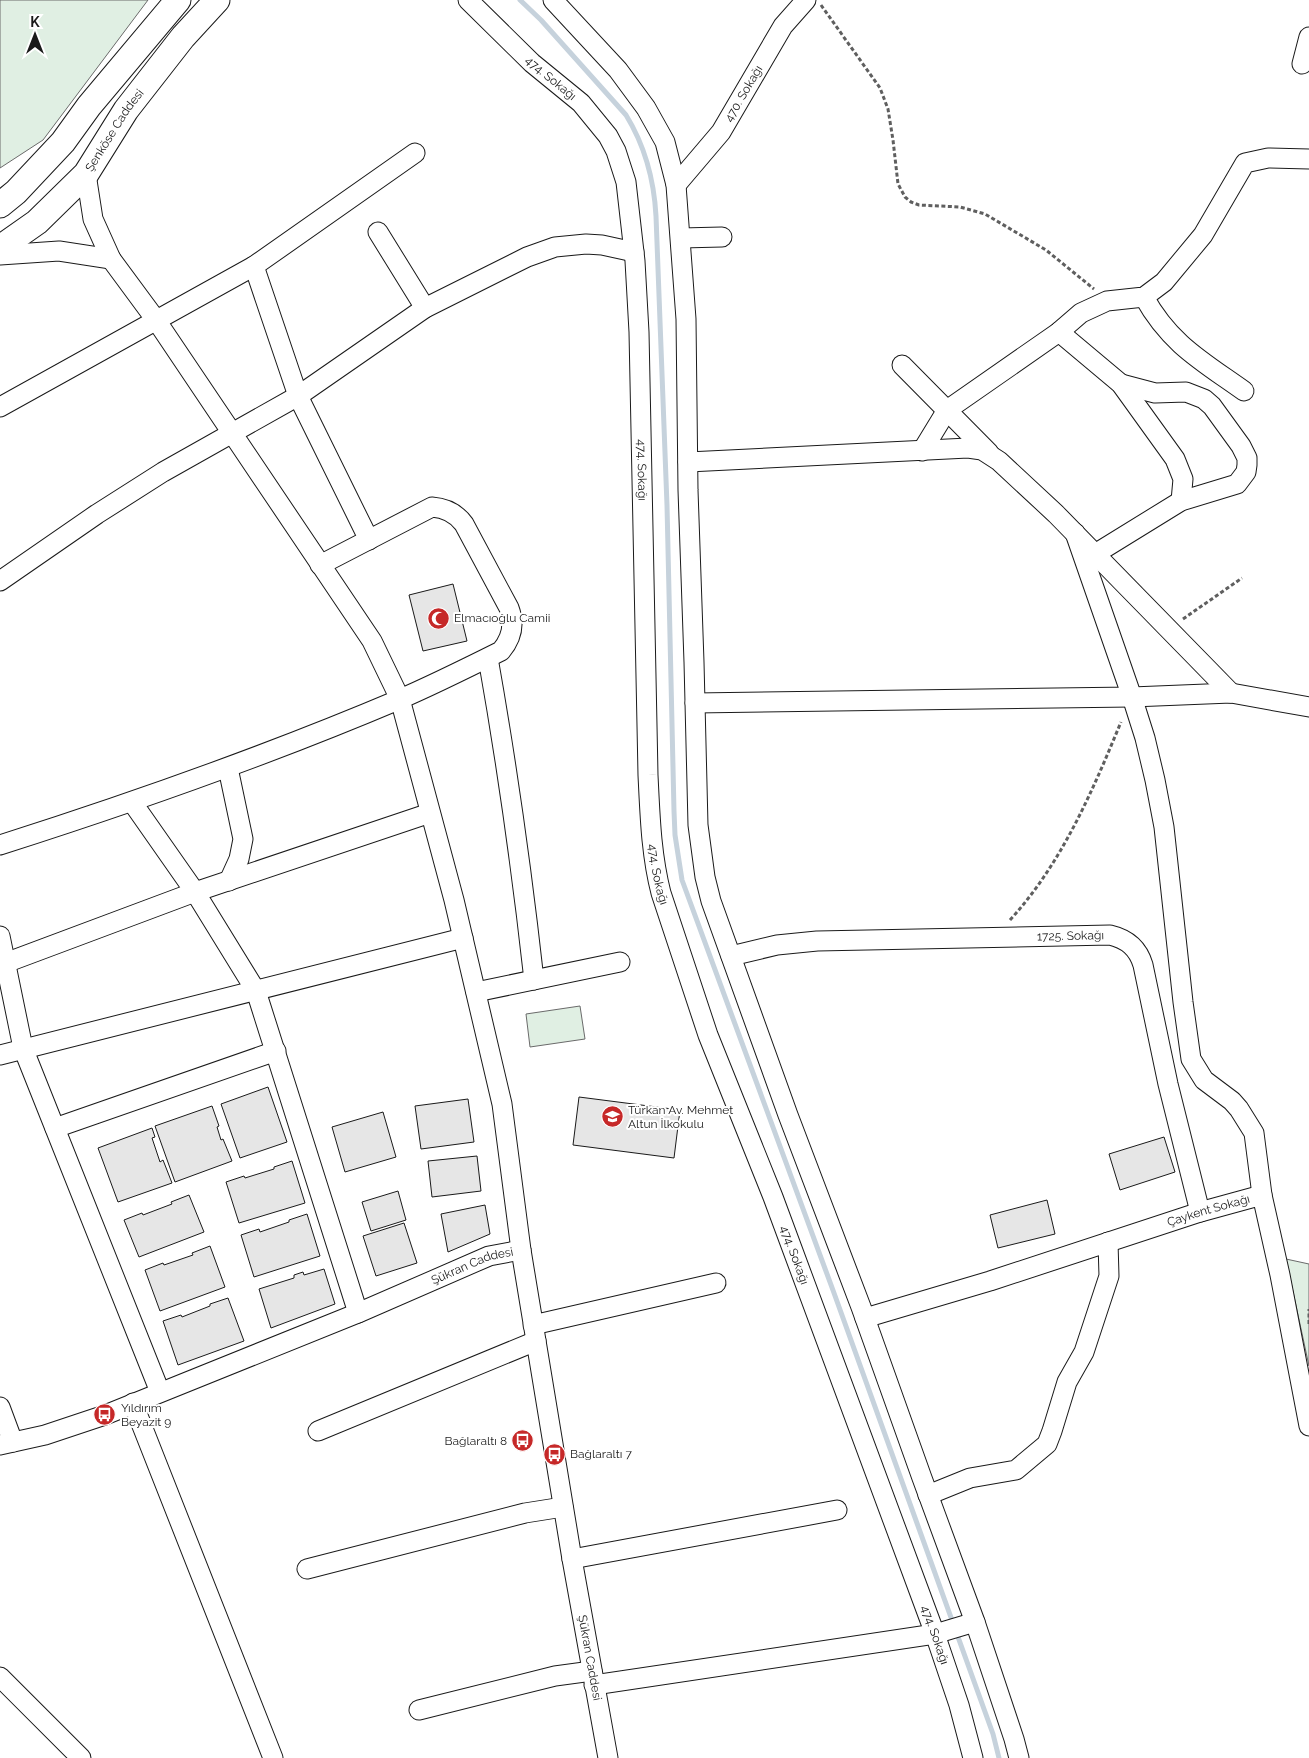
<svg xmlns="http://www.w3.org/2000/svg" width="1309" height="1758" font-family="Raleway,sans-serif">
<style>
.green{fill:#e0efe3;stroke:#6a6a6a}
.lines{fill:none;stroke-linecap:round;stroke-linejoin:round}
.stream{stroke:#c6d2dc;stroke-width:5}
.building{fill:#e6e6e6;stroke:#1a1a1a}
.minor-casing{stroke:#1a1a1a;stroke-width:21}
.major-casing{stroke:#1a1a1a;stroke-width:27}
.path{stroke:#5f5f5f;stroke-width:3;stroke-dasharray:4 2.5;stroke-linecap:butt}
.minor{stroke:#fff;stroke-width:19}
.major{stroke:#fff;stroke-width:25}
.labels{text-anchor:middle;stroke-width:4;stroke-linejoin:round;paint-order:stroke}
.street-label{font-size:12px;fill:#1a1a1a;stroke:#fff}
.poi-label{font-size:12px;fill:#1a1a1a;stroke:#fff;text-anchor:start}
</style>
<rect width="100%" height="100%" fill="#fff"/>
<g class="green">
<path d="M0,0H148L43,140L0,168Z"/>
<path d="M580,1006L585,1039L530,1047L526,1014Z"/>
<path d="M1286,1259L1309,1264V1366Z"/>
</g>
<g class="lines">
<path class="stream" d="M520,0L541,20L626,115C645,146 654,179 656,216L667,505L674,811L675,835L682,880L834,1293L993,1734L999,1758"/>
</g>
<g class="building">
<path d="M453,584L467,641L423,651L409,595Z"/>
<path d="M268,1087L287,1142L240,1158L221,1104Z"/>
<path d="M579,1097L680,1110L674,1158L573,1145Z"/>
<path d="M468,1099L474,1142L421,1149L415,1106Z"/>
<path d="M212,1106L219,1126L217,1127L221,1140L223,1139L232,1161L175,1182L155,1126Z"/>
<path d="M383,1112L396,1157L345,1172L332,1127Z"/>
<path d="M152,1128L155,1137L152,1138L160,1162L163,1160L172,1183L118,1202L98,1148Z"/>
<path d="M1164,1137L1175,1172L1120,1190L1109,1154Z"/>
<path d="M477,1156L481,1191L432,1197L428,1161Z"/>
<path d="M292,1161L305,1203L239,1223L226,1182L244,1176L245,1178L274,1169V1167Z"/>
<path d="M398,1191L406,1220L371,1231L362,1202Z"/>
<path d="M189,1195L204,1232L139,1257L124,1220L142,1213L143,1215L172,1204L171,1202Z"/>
<path d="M1047,1200L1055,1234L998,1248L990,1215Z"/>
<path d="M485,1205L490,1234L448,1252L441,1214Z"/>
<path d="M307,1214L320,1256L254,1277L241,1235L259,1229L260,1232L289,1222V1220Z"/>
<path d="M404,1223L417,1263L376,1276L363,1236Z"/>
<path d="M210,1246L225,1287L160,1311L145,1270L163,1263L164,1265L193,1255L192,1253Z"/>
<path d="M324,1269L335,1304L271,1328L259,1289L294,1278V1275L303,1272L304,1275Z"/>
<path d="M228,1298L244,1341L178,1365L163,1321L181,1315L182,1317L210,1306V1304Z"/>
</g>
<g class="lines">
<defs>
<g id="minor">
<path id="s1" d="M468,0L532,63L581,103L608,136L616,151L626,182L635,261L639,332L648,775C650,815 651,854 661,893L708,1035L773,1197L935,1634L959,1705L973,1758"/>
<path d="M553,0L618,70L646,108L665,142L676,185L686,319L688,490L694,662L698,825L705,877L711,901L788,1115L861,1307L922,1478L975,1622L1014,1739L1019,1758"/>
<path d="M1302,64L1309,37"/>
<path id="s2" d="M86,174L93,219L111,259L156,320L372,641L400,699L454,900L502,1104L521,1250L572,1559L608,1758"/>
<path id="s3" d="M676,185L721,132L783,26L806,0"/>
<path d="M378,232L425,308"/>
<path d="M681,238L722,237"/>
<path d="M0,255L59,251L111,259"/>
<path d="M254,266L298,396L369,540"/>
<path d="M1144,297C1170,344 1202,361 1244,391"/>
<path d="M1059,332L1121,384L1175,459L1183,479L1181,501"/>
<path d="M902,365L989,453"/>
<path d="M0,407L254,266L415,153"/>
<path d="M922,451L947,410L1059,332L1081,313L1107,301L1144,297L1164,282L1203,235L1245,163L1268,158L1309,159"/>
<path d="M688,462L968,448L982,450L999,461L1056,514L1231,693"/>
<path d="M1075,533L1132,697L1145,738L1155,780L1164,827L1183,1002L1191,1059L1204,1080L1232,1101L1239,1109L1254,1133L1262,1195"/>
<path d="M1095,554L1181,501L1237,484L1246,472L1247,465V458L1241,446L1212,406L1204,399L1186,392L1155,393L1121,384"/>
<path d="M0,581L97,514L163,472L298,396L425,308L527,257L555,247L586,244L602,245L634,252"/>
<path d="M488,658C507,765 522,872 534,980"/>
<path d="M695,703L1132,697L1231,693L1309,707"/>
<path d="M228,768L243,839L239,859L229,881"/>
<path d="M132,802L195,892L256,991L358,1313"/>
<path d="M0,845C135,802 268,755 398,700C433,685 467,668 501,651C512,638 515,624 509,608L464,524C456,513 446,508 432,507L320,565"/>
<path d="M0,936L23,1048L160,1392"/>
<path id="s4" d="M731,956L777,945L817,941L1110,935C1127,939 1138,948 1143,965L1168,1084L1200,1212"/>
<path d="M0,965L195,892L430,813"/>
<path d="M476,992L620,962"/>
<path d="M0,1055L463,938"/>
<path d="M55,1128L276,1051"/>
<path id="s5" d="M865,1318L990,1281L1200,1212L1262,1195L1280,1275L1309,1426"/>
<path d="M533,1325L716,1283"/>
<path d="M133,1403L273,1758"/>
<path d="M0,1407L13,1442"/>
<path d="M318,1431L536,1341"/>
<path id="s6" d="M0,1445L45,1435L105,1415L358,1313L489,1256L521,1250"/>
<path d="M928,1495L970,1478L1016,1470L1047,1444L1052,1431L1067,1382L1084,1352L1109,1276L1108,1242"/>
<path d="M572,1559L837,1510"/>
<path d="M307,1569L525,1513L563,1507"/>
<path d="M0,1677L81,1758"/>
<path d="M594,1685L935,1634L975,1622"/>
<path d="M419,1710L555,1676L592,1671"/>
</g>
<g id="major">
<path d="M0,205L16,192L63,142L89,106L178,0"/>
<path id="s7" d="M0,248L37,222L86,174L126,110L183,37L217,0"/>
</g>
</defs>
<use href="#minor" class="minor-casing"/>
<use href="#major" class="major-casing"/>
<g class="path">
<path d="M821,5L880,88L888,109L893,140L898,184L905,197L911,202L919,205L960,207L985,214L1046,250L1094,289"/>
<path d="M1183,619L1242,578"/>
<path d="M1010,920C1062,863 1092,792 1121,722"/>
<path d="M1309,1324V1309"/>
</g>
<use href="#minor" class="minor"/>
<use href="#major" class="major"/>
</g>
<defs>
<symbol id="mosque-disc" viewBox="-11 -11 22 22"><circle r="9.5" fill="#c62828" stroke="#fff"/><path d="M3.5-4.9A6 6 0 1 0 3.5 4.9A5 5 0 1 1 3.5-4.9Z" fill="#fff"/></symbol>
<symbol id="school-disc" viewBox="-11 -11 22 22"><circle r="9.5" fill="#c62828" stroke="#fff"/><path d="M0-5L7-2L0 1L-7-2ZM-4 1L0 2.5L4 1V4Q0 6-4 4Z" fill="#fff"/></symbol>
<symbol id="bus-disc" viewBox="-11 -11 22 22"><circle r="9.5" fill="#c62828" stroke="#fff"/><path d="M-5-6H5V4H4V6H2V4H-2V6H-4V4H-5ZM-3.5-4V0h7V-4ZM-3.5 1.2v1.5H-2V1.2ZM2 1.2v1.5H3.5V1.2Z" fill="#fff"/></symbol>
</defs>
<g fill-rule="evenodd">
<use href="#mosque-disc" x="426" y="606" width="25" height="25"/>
<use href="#school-disc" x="600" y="1104" width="25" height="25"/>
<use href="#bus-disc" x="92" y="1402" width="25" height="25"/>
<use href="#bus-disc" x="510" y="1428" width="25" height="25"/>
<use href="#bus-disc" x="542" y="1442" width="25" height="25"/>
</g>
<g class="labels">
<g class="street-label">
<text dy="4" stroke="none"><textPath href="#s1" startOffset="114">474. Sokağı</textPath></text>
<text dy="4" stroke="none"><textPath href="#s3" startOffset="114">470. Sokağı</textPath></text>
<text dy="4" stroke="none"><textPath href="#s7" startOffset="166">Şenköse Caddesi</textPath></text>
<text dy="4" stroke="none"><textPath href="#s1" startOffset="534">474. Sokağı</textPath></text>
<text dy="4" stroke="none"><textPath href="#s1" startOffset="939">474. Sokağı</textPath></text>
<text dy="4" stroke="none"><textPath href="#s4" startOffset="341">1725. Sokağı</textPath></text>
<text dy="4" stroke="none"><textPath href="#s5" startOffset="360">Çaykent Sokağı</textPath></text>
<text dy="4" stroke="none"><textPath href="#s1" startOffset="1344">474. Sokağı</textPath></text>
<text dy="4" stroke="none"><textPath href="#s6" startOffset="506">Şükran Caddesi</textPath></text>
<text dy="4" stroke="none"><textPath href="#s1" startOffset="1749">474. Sokağı</textPath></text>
<text dy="4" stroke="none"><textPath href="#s2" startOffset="1595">Şükran Caddesi</textPath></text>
</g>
<g class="poi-label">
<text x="454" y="622">Elmacıoğlu Camii</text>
<text x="628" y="1114">Türkan Av. Mehmet<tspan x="628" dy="14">Altun İlkokulu</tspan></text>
<text x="121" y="1412">Yıldırım<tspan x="121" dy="14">Beyazit 9</tspan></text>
<text x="507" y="1445" text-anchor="end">Bağlaraltı 8</text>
<text x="570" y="1458">Bağlaraltı 7</text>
</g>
</g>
<g transform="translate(35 35)" stroke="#ffffff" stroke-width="4" paint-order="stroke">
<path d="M0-4L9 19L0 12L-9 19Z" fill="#1a1a1a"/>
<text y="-8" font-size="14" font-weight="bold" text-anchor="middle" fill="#1a1a1a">K</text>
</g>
</svg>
